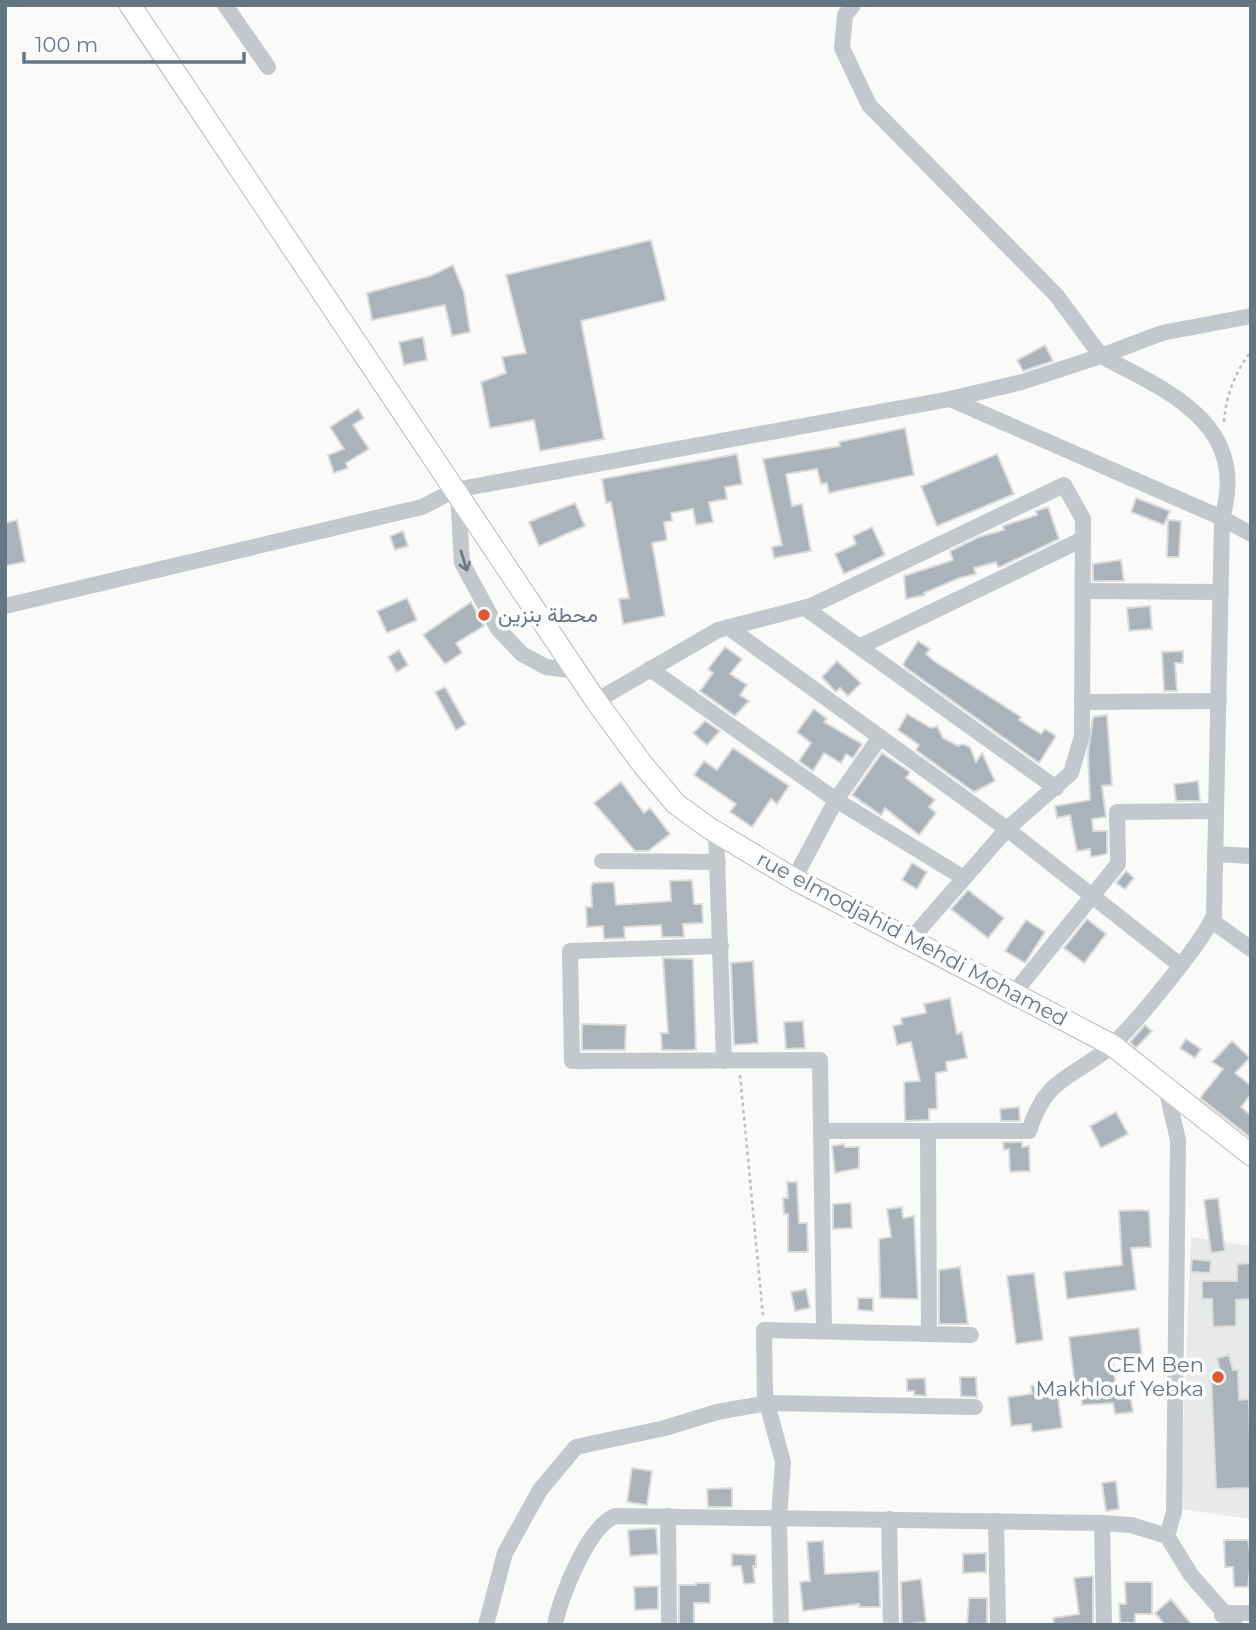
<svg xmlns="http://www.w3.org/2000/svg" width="1256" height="1630" font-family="Montserrat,Vazirmatn,sans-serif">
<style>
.built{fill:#e8e9e9}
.building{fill:#aab3b9;stroke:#dcdcda;stroke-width:2}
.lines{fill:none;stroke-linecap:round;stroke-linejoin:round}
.major-casing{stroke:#b5babe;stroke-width:23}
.path{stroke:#bbbfc2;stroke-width:2.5;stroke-dasharray:3.5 3.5;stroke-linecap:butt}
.minor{stroke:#c3c8cc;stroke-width:16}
.major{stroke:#fff;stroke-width:21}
.oneway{stroke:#6a7a87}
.poi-dot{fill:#e4572e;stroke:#fff;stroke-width:2.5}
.labels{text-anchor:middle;stroke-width:7;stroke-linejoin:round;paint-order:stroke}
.poi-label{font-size:21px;fill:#657683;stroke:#fff;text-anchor:start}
.street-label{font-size:21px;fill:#657683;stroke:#fff}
</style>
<rect width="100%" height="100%" fill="#fafaf8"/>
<path class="built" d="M1191,1237L1251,1246V1519L1180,1509Z"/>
<g class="building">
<path d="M651,240L666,300L581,321L604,439L540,451L534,420L490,428L481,382L506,373L502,357L526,353L506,275Z"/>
<path d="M453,265L464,293L470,332L452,336L445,305L372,320L367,293L430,276Z"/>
<path d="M423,337L427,360L404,365L399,342Z"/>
<path d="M1045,345L1053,361L1023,371L1017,360Z"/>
<path d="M358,409L364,418L353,425L369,449L346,463L348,468L334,473L328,455L344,449L330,427Z"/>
<path d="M905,428L914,475L829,493L827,483L821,484L817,469L786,474L792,506L802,504L811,551L774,558L772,547L782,545L763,459L840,446L839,442Z"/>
<path d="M737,454L742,484L725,487L727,499L709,502L713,522L696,525L693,509L671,513L672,521L664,522L667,540L652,543L665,616L623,624L619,599L629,598L611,502L606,503L602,479Z"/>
<path d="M997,454L1014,494L937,526L921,486Z"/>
<path d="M1136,498L1170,511L1164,525L1131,512Z"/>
<path d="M575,503L585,526L539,546L529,522Z"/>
<path d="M1048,507L1059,539L1002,566L998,567L996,562L974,568L976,574L959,578L924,593L925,595L906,599L904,576L953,560L950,551L979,537L1004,530L1003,526L1037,515L1036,511Z"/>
<path d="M17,520L25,562L5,566V523Z"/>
<path d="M1168,520L1181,521L1179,557H1167Z"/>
<path d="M872,527L885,555L844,574L835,554L856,544L853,536Z"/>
<path d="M403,531L408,546L395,550L390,536Z"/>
<path d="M1121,560L1124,581H1093V564Z"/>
<path d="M407,598L417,620L387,633L377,611Z"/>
<path d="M471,602L484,626L456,643L462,653L445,664L423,635Z"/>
<path d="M1150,606L1152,629L1129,631L1127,608Z"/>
<path d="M918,641L930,649L926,654L934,661L1021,717L1019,720L1041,734L1045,729L1056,736L1039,763L905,667L903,664Z"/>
<path d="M725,647L742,659L730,674L747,685L740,695L749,701L735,716L700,691L713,673L708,669Z"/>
<path d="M399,650L408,665L397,672L388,657Z"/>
<path d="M1183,651V663H1175L1177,691H1164L1162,652Z"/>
<path d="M837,661L861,683L848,696L840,688L836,692L822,677Z"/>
<path d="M445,687L466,724L456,730L435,692Z"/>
<path d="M814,709L827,719L824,722L862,744L853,758L846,754L841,763L824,753L813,771L799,761L811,743L797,732Z"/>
<path d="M907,714L931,728L937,726L943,738L958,746L963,744L970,747L976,762L982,753L995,781L974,792L916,750L919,745L898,730Z"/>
<path d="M1107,715L1112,785L1102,786L1106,817L1092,819L1093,831H1107V854L1091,857L1090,849L1077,851L1070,815L1057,818L1055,806L1090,800L1088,753L1093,717Z"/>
<path d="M705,721L720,731L707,745L693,733Z"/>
<path d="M733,748L789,786L777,804L771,799L752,827L730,812L736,804L694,775L704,761L717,770Z"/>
<path d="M882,753L910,772L906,778L935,800L929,807L936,813L919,835L885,808L881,815L852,795Z"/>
<path d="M1198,781L1200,801H1176L1174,784Z"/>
<path d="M621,782L644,813L650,808L670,834L648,851H635L594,803Z"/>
<path d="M912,863L927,872L917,889L902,880Z"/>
<path d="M1126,871L1134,878L1125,889L1116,883Z"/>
<path d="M692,880L694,904H702L703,923L683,924L684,937H662L661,925L624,927L625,938L604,939L603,926L587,927L586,907H592L591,887L593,883L614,882L616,905L671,901L670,881Z"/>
<path d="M968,890L1004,918L988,938L951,909Z"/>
<path d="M1087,919L1106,934L1084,963L1064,948Z"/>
<path d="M1026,920L1045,932L1025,963L1005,951Z"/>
<path d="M663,958L693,959L696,1050H662L661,1033H668Z"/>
<path d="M753,961L758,1043L734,1045L731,963Z"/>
<path d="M950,998L957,1034L962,1032L967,1058L946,1062L947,1071L936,1073L937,1109H929V1120L905,1121L904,1082L920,1081L911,1042L897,1045L893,1026L902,1024L901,1018L926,1013L924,1004Z"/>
<path d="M803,1021L805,1048L786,1049L784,1022Z"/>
<path d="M582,1024L626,1025L625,1050H582Z"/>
<path d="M1145,1025L1152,1031L1136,1048L1130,1042Z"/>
<path d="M1186,1039L1201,1049L1195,1058L1180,1048Z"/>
<path d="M1232,1041L1250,1058L1235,1073L1251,1086V1094L1241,1107L1251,1116V1138L1200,1098L1223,1069L1212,1062Z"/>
<path d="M1019,1107L1020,1121H1001L1000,1109Z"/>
<path d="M1116,1112L1128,1134L1101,1148L1090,1126Z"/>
<path d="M1003,1142H1022V1147L1029,1146L1030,1171L1010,1172L1009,1149L1004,1150Z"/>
<path d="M844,1144L845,1147H859V1168L835,1173L832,1146Z"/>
<path d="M787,1182H797L799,1223H807L808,1252H788V1214H784L783,1198H788Z"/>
<path d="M1218,1198L1225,1251L1211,1253L1204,1200Z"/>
<path d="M851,1203L852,1228L833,1229V1204Z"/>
<path d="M902,1207L903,1218L914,1216L918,1299L880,1298L879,1239L891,1237L887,1209Z"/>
<path d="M1139,1210L1149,1211L1151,1247L1131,1248L1136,1290L1067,1299L1064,1272L1122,1265L1119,1211Z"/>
<path d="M1192,1259L1211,1261L1210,1273L1191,1272Z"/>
<path d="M1251,1263V1299L1236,1300V1326L1213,1327L1212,1299H1202V1281H1237V1264Z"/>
<path d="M960,1267L968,1324H939V1270Z"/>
<path d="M1034,1273L1043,1340L1016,1344L1007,1276Z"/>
<path d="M806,1289L810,1308L795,1311L791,1292Z"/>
<path d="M858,1298H873V1311L858,1310Z"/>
<path d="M1139,1328L1142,1358L1113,1361L1117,1396L1130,1394L1133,1412L1115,1414L1113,1403L1082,1405L1081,1387H1075L1069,1337Z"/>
<path d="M1229,1355L1233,1370H1238L1239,1400L1249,1399L1251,1488L1216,1489L1211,1371H1220L1217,1358Z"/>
<path d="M960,1377H976L977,1397L961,1396Z"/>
<path d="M925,1378L926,1396L914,1395V1391H907V1379Z"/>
<path d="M1056,1382L1062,1428L1032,1432L1031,1424L1011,1426L1008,1397L1032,1394L1031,1386Z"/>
<path d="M632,1468L652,1471L647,1505L627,1502Z"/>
<path d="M1116,1481L1119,1509L1106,1511L1102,1483Z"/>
<path d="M732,1488V1507H708L707,1489Z"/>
<path d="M656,1528L658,1554L630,1556L628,1530Z"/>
<path d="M1224,1540H1248L1251,1558L1248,1587H1234L1233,1567H1225Z"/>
<path d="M823,1541L825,1574L879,1571L880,1607H859V1604L803,1611L800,1582L810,1581L807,1542Z"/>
<path d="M986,1553V1572L963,1573V1554Z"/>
<path d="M732,1554L756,1555V1567L753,1566L755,1583L744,1584L741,1566H732Z"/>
<path d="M1093,1576V1625H1054L1053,1618L1079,1614L1074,1578Z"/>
<path d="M921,1579L926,1622L902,1625L901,1582Z"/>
<path d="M1125,1582H1152V1614H1135V1623H1120L1119,1604H1126Z"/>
<path d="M696,1583H710V1603H694V1625H679V1585H696Z"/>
<path d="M658,1586V1609L635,1610L634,1587Z"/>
<path d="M969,1598H987V1625H967Z"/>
<path d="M1171,1599L1192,1625H1165L1155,1613Z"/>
</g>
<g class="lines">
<defs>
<path id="major" d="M130,5L596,701L643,765L676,804L709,828L794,879L1112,1045L1251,1155"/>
</defs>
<use href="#major" class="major-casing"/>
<g class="path">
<path d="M1224,422C1226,395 1235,373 1251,351"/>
<path d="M740,1075L763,1316"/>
</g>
<g class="minor">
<path d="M225,5L268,67"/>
<path d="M853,5L845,15L842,48L869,105L1057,296L1101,356L1162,333L1251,316"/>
<path d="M458,494L462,563L498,629L522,654L546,667L577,671"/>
<path d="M1083,591L1221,592"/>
<path d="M5,606L422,507L455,490L950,399L1222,518L1251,534"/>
<path d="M805,608L1056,788"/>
<path d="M728,627L1007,829L1180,965"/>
<path d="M861,646L1083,539"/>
<path d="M650,669L836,800L964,878"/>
<path d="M596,701L718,630L811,606L1064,485L1083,519L1082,736L1071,773L1007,829L911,939"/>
<path d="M1082,702L1219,701"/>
<path d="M716,833L724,1061"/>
<path d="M1215,854L1251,856"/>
<path d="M602,861L718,862"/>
<path d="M794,879L836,800L880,737"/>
<path d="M1212,921L1251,949"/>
<path d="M721,946L570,951L572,1061L820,1060L824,1331"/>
<path d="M1014,993L1118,864L1117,812L1216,811"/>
<path d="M1166,1088L1178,1140L1174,1512L1167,1536L1191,1575L1235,1625"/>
<path d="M822,1131H1029C1046,1075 1074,1079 1112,1045C1134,1025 1204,941 1214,915L1222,518C1250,425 1169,391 1101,356L1022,382L950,399"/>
<path d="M928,1131L929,1334"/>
<path d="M668,1516L669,1625"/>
<path d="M889,1519L891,1625"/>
<path d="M996,1521L998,1625"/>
<path d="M1102,1523L1104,1625"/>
<path d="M1222,1615V1613H1251"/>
<path d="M486,1625L505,1553L540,1490L576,1447L665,1428L717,1412L768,1403L975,1407"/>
<path d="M555,1625C560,1597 588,1527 615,1516L1102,1523L1131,1525L1167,1536"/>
<path d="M781,1625L779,1518L783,1462L765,1396L764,1330L971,1335"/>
</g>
<use href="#major" class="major"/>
</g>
<defs><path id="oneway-shaft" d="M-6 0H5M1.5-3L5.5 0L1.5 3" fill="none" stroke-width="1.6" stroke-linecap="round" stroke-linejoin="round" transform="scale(1.75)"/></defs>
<use class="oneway" href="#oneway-shaft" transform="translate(464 561) rotate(73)"/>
<g class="poi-dot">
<circle cx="484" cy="615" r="7"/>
<circle cx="1218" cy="1377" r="7"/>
</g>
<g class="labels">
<g class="poi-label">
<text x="498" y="622">محطة بنزين</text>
<text x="1204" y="1372" text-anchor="end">CEM Ben<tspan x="1204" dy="24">Makhlouf Yebka</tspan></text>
</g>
<g class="street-label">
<text transform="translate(912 939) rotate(28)" y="7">rue elmodjahid Mehdi Mohamed</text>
</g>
</g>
<rect width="1256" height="1630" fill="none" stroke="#657683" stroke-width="14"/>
<path d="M24 52v10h220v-10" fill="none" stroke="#657683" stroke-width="3.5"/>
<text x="35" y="52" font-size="21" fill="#657683" stroke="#ffffff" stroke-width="5" paint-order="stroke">100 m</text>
</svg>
